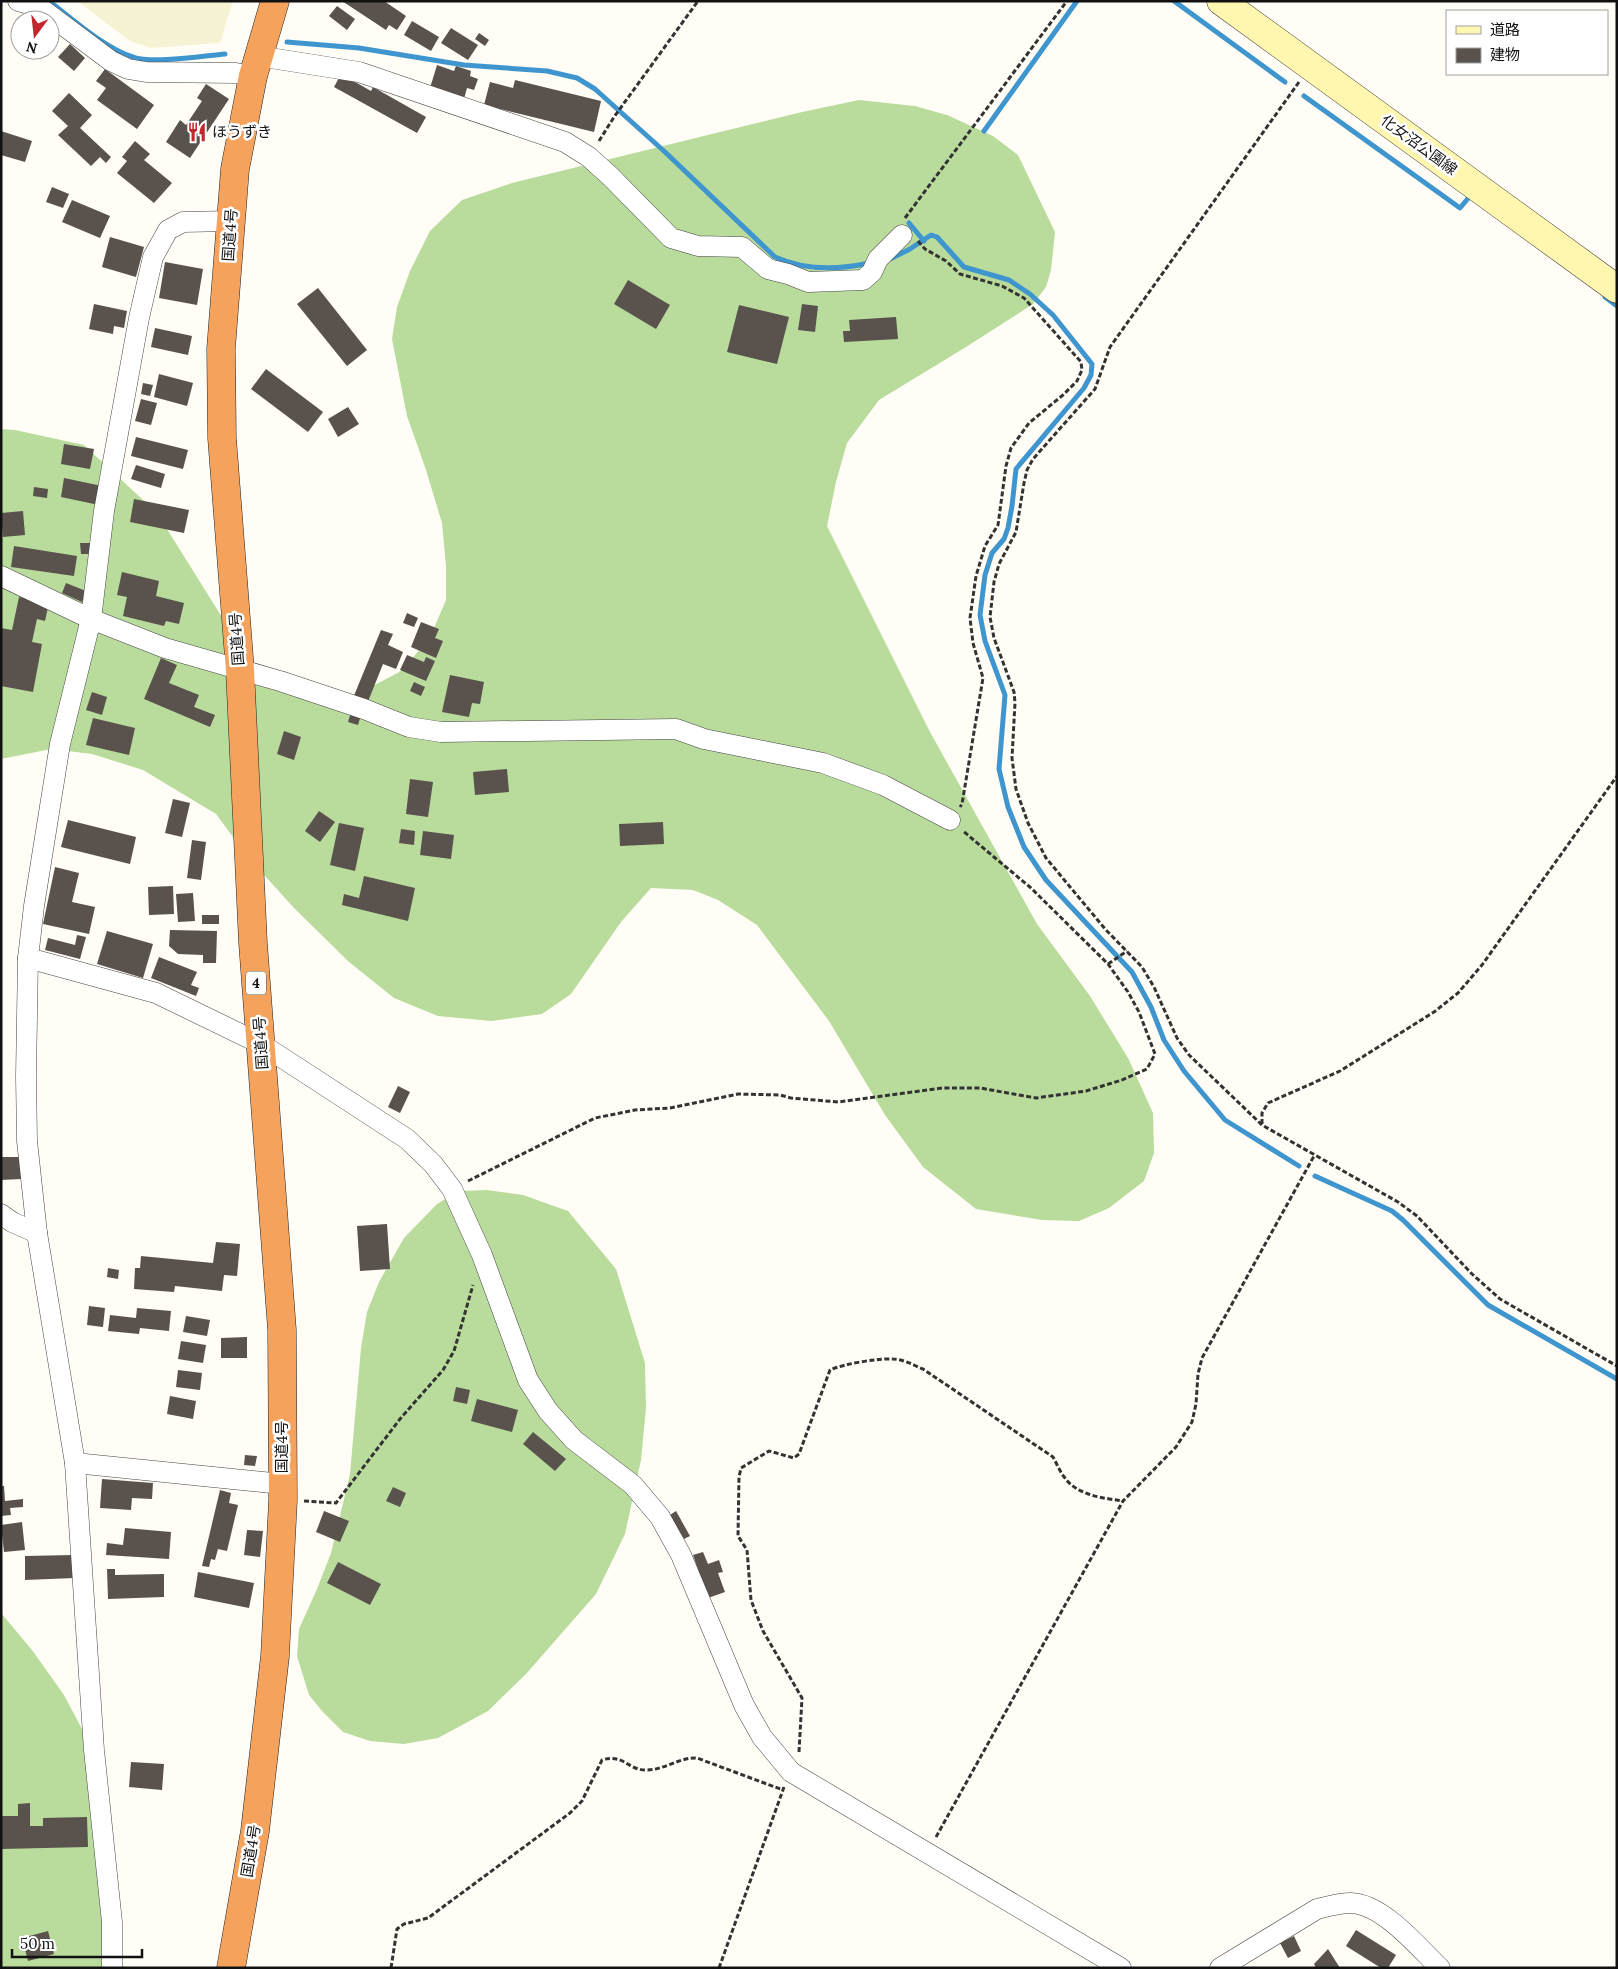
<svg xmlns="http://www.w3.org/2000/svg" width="1618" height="1969" font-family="Lora,'Noto Sans JP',serif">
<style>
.farmland{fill:#f6f3d4}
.forest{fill:#b9dc9c}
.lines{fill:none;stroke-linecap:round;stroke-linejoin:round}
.stream{stroke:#3f96cf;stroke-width:5}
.building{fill:#5a524d}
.street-casing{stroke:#444;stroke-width:21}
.secondary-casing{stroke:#333;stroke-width:29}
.highway-casing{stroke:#222;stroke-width:29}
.path{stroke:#333;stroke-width:3;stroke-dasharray:5 2.5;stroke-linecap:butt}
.street{stroke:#fff;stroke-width:20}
.secondary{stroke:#fff6b0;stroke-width:28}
.highway{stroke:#f5a25d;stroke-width:28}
.labels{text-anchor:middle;stroke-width:5;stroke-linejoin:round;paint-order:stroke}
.shield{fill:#fff;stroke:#585858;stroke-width:1}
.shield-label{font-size:14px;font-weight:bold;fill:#111}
.poi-label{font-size:15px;fill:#111;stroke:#fff;text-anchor:start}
.street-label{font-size:15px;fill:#111;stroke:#fff}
</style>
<rect width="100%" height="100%" fill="#fffdf5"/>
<path class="farmland" d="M77,1H233L220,43L151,48L130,41Z"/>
<g class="forest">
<path d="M859,100L915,106L947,115L993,136L1018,155L1055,232L1051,270L1046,287L1033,304L966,347L879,400L847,443L836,482L827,526L930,732L1037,924L1090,996L1128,1058L1153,1113L1154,1153L1144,1181L1109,1208L1079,1221L1042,1220L976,1209L923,1167L885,1115L829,1021L757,925L718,900L693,890L651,888L621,922L571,994L542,1014L491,1021L438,1016L394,998L349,962L294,908L247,856L216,814L143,770L92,754L51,749L1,759V429L15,430L84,445L157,513L225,622L258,668L354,696L403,670L431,635L446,600V566L442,523L426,470L407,416L392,339L397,307L410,271L430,231L462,200L512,183L802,112Z"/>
<path d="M487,1190L523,1195L568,1211L616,1269L645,1363L646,1408L641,1460L625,1534L596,1594L526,1674L488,1711L438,1738L404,1744L370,1741L343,1732L322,1711L309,1695L297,1656L299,1629L317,1589L331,1553L339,1520L350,1474L361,1348L367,1312L379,1282L404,1238L437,1204L459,1191Z"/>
<path d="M1,1613L32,1650L64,1695L90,1744L114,1968H1Z"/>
</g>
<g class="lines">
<g class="stream">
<path d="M49,1C72,19 106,49 133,57C153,64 202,56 225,54"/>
<path d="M1174,1L1285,82"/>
<path d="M287,42L359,48L464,65L547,71L577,78L595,89L665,152L775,257C804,270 838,270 869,263"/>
<path d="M1304,96L1460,208L1470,196L1472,198"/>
<path d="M984,131L1077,1"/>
<path d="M909,223L924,241"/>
<path d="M890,259L910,249L931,235L937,237L964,267L1009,280L1030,294L1053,315L1092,364L1091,375L1084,388L1016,469L1012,506L1008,528L1004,539L992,553L985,575L980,615L985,641L1005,695L999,769L1008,807L1024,847L1046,880L1132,972L1151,1007L1164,1040L1184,1071L1225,1120L1299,1166"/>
<path d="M1605,297L1617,306"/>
<path d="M1315,1176L1392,1211L1403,1220L1488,1305L1617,1379"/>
</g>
</g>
<g class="building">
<path d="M342,1H384L406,16L397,30L389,25L386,30Z"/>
<path d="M337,6L355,19L347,30L329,16Z"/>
<path d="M412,21L439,37L431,51L404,35Z"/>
<path d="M451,28L478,45L468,60L441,43Z"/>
<path d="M479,33L489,40L485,46L475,39Z"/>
<path d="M70,44L85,58L74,71L58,57Z"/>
<path d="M437,65L454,71L456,66L471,71L470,76L478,79L474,90L467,88L464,99L430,88Z"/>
<path d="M105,69L154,105L137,129L97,100L106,88L96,81Z"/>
<path d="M341,74L371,91L373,87L426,117L417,133L334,87Z"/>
<path d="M515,80L601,101L594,132L484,105L490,82L513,88Z"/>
<path d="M206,84L229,99L190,158L166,142L180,120L186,125L202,101L197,98Z"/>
<path d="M69,93L92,115L80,128L111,157L106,163L100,157L91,166L58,135L68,126L52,111Z"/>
<path d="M1,131L32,141L25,162L1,155Z"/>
<path d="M135,141L150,154L144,160L172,183L154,203L117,173L127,161L122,157Z"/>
<path d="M52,187L69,194L63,208L46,202Z"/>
<path d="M72,200L110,216L100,238L62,222Z"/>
<path d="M110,237L144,247L136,277L102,267Z"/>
<path d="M165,262L203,269L197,305L159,298Z"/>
<path d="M628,280L670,305L656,329L614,304Z"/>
<path d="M318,288L367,350L347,366L297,304Z"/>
<path d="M94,304L127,311L124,328L114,326L113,334L89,329Z"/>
<path d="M802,304L818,306L815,332L798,330Z"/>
<path d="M739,305L789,317L777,364L727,352Z"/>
<path d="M896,317L898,339L844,342L843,331H850L849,320Z"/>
<path d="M155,328L192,336L188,355L151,347Z"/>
<path d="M266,369L323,412L308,432L251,389Z"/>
<path d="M159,374L193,383L187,406L154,397Z"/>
<path d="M143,383L153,385L150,396L141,394Z"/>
<path d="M141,399L157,403L151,425L135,421Z"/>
<path d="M348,407L359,424L338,437L328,419Z"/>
<path d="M136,437L188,450L183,469L131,456Z"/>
<path d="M64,444L94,449L90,469L61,464Z"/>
<path d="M136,465L165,474L161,488L131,479Z"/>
<path d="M64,478L102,486L99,505L61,497Z"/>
<path d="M34,487L48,489L47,498L33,496Z"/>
<path d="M134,499L189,510L184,533L130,522Z"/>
<path d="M23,511L25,535L3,537L1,513Z"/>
<path d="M80,543H92V554H81Z"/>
<path d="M14,546L77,556L74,576L11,567Z"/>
<path d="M122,572L159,581L156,596L184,603L179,624L166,621L164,626L123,616L127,597L117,595Z"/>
<path d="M66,583L86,591L82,602L62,593Z"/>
<path d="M19,597L49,603L45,621L37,619L32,642L42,644L33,692L1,686V628L12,630Z"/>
<path d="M407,613L418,618L414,627L403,623Z"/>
<path d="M421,622L439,629L435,638L443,641L436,658L411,647Z"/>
<path d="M381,630L393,634L388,645L403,652L396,669L383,664L367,704L353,698Z"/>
<path d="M407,655L424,662L426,657L435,661L426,681L400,670Z"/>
<path d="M161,658L177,665L169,683L199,695L194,707L215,715L210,727L144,699Z"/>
<path d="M450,675L484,682L480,704L472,703L469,717L442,712Z"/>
<path d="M414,682L425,687L421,696L410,691Z"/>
<path d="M92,692L107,697L102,715L86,710Z"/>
<path d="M351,712L361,715L358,725L348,722Z"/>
<path d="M93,718L135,728L129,755L86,745Z"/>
<path d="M284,731L301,737L294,760L277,754Z"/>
<path d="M507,769L509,792L475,795L473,772Z"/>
<path d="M410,779L433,782L428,817L406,814Z"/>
<path d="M173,799L190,803L182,837L165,833Z"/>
<path d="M319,811L335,822L320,842L305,831Z"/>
<path d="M68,820L136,837L130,864L61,847Z"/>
<path d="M663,822L664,844L620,846L619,824Z"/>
<path d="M339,823L364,828L355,871L330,865Z"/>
<path d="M401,829L415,831L414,845L399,843Z"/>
<path d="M423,831L454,835L451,859L420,855Z"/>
<path d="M192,840L206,842L201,880L187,878Z"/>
<path d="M55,867L79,873L72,902L95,907L89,934L43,924Z"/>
<path d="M364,876L415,888L408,921L342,905L344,894L359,898Z"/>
<path d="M173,886L174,914L149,915L148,887Z"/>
<path d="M193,893L195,921L178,922L176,894Z"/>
<rect x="202" y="915" width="17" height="9"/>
<path d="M170,930L217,931L216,963H203V955L178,954L169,946Z"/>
<path d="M107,931L153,944L143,978L97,964Z"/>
<path d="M77,935L86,937L80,959L45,950L48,938L75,945Z"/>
<path d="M159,957L197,972L191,985L199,988L196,996L151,978Z"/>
<path d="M398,1086L410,1092L400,1113L388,1107Z"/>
<path d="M1,1157H20L21,1179L1,1180Z"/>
<path d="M387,1224L390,1269L360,1271L357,1226Z"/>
<path d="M216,1242L240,1244L237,1276L224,1275L222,1291L175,1286L174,1292L134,1289L135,1268H140L141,1256L213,1263Z"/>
<path d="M108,1268L119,1270L118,1279L107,1277Z"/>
<path d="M89,1306L105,1308L103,1327L87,1325Z"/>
<path d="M137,1308L171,1311L169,1331L140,1328L139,1334L108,1331L110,1315L136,1318Z"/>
<path d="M186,1316L210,1320L207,1336L183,1332Z"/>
<path d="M247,1337V1358H221V1338Z"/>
<path d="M181,1341L206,1345L203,1363L178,1359Z"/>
<path d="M178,1370L202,1373L200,1390L176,1387Z"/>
<path d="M456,1387L470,1390L467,1404L453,1401Z"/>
<path d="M170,1396L196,1401L193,1419L167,1414Z"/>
<path d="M477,1399L518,1410L512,1432L471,1421Z"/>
<path d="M533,1432L566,1459L555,1471L523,1444Z"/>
<path d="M245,1455L257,1456L255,1466L244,1465Z"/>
<path d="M102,1479L153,1483L152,1499L132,1498L131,1510L100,1508Z"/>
<path d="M1,1486H4L5,1501L23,1499V1507L10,1508L11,1515L1,1516Z"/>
<path d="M393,1487L406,1493L400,1507L386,1501Z"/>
<path d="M220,1490L231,1493L229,1503L238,1505L227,1551L218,1549L215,1560L211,1559L209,1567L202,1566Z"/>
<path d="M324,1511L349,1521L340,1542L316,1532Z"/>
<path d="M676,1511L690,1536L684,1539L670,1515Z"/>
<path d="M22,1522L25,1550L4,1552L1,1525Z"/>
<path d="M125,1528L171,1532L169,1559L106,1555L107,1543L123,1545Z"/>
<path d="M247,1530L263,1531L260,1557L244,1555Z"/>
<path d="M703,1552L708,1564L719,1560L723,1572L718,1573L725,1592L708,1598L693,1555Z"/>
<path d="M73,1555L74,1578L25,1580V1556Z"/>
<path d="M338,1562L381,1584L370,1605L327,1583Z"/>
<path d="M107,1569H115V1575L164,1574V1597L108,1599Z"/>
<path d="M198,1572L254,1583L249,1608L194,1597Z"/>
<path d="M131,1762L164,1764L162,1790L129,1787Z"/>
<path d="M30,1803V1826H43V1818L87,1817L88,1847L1,1849V1816H18V1804Z"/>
<path d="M1356,1930L1396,1955L1388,1968H1381L1346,1946Z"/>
<path d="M48,1931L54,1954L28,1961L22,1938Z"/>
<path d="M1294,1936L1301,1951L1288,1958L1280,1943Z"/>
<path d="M1328,1949L1340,1968H1316L1314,1964Z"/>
</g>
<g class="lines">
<defs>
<g id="street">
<path d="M18,1L39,7L111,61L128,69L146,72L236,73L253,76"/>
<path d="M258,56L359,72L565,142L589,157L611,177L671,238L698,246L742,247L768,269L788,274L808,282L863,280L872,272L878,259L902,235"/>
<path d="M1,576L91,619L165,648L280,681L364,709L409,727L441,732L676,729L704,739L823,763L883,785L950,820"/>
<path d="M28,958L156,993L261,1044L407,1139L433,1164L452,1189L482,1255L528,1380L548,1411L574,1440L633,1485L660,1517L681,1555L744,1705L762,1737L791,1772L1121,1968"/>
<path d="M1,1214L12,1222L37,1233"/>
<path d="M75,1463L282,1484"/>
<path d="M112,1968V1922L94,1750L75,1463L37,1233L27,1141L26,1076L28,958L34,906L60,744L91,619L104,511L139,318L153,257L168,230L183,222L231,221"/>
<path d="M1220,1968L1317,1909C1329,1906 1339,1903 1351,1903C1383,1904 1418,1947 1440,1968"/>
</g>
<path id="secondary" d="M1221,1L1617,289"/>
<path id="highway" d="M231,1968L255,1831L275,1656L283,1500L282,1330L253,943L240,670L222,438L221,349L235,169L253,76L275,1"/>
</defs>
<use href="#street" class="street-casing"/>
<use href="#secondary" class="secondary-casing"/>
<use href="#highway" class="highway-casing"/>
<g class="path">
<path d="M1299,82L1110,347L1095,389L1033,459L1027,470L1024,483L1016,532L999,564L994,582L990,617L994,638L1014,692L1015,703L1012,758L1016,789L1028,823L1046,858L1106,930L1142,967L1154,987L1177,1038L1189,1055L1262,1125L1398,1202L1417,1216L1472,1274L1500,1299L1617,1366"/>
<path d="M599,141L614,117L698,1"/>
<path d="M905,218L1067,1"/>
<path d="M918,241L925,249L946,261L960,274L1002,286L1024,298L1081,362L1082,370L1077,381L1063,395L1029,423L1011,448L1006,466L998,525L985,546L976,576L970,618L973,643L983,678L962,804L960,807"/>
<path d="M1108,964L1127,951"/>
<path d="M1262,1124V1113L1268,1103L1340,1071L1434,1012L1458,993L1482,965L1617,776"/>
<path d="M468,1181L595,1118L635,1110L670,1108L738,1094L780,1095L791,1098L838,1102L942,1088H980L1036,1098L1086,1091L1122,1080L1147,1069L1155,1054L1139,1012L1128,992L1108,964L1031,888L963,831"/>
<path d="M304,1501L336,1503L400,1419L443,1370L454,1351L473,1285"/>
<path d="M799,1752L802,1698L763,1631L751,1600L747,1550L738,1536L739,1477L741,1468L769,1451L794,1458L799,1454L830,1370C843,1364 878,1358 893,1359C903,1359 913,1365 923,1369L1053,1457C1057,1464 1060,1472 1065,1478C1078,1496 1104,1498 1123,1501"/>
<path d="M936,1837L1123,1501L1176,1447L1192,1422L1196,1404L1198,1374L1202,1358L1314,1156"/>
<path d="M391,1968L397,1929L404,1924L428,1918L570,1813L582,1801L602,1760C623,1753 629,1771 647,1770C664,1770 680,1757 697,1758L783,1790"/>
<path d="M719,1968L784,1787"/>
</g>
<use href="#street" class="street"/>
<use href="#secondary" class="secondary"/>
<use href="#highway" class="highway"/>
</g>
<defs>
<symbol id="restaurant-bare" viewBox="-9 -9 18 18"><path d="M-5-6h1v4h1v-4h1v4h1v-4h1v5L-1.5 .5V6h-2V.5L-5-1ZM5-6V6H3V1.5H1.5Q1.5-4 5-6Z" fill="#c4262e" stroke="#fff" stroke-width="2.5" paint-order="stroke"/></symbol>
</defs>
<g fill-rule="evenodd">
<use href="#restaurant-bare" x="183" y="118" width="28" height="28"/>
</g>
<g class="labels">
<rect class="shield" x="246" y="971.5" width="20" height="23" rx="4"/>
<g class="shield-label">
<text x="256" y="988">4</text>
</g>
<g class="poi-label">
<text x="212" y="137">ほうずき</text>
</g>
<g class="street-label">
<text transform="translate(1419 145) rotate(36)" y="5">化女沼公園線</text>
<text transform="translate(230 235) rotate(-86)" y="5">国道4号</text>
<text transform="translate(237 639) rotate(-94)" y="5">国道4号</text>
<text transform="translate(261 1043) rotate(-94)" y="5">国道4号</text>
<text transform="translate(282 1447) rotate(-90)" y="5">国道4号</text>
<text transform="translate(251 1851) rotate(-81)" y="5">国道4号</text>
</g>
</g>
<rect width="1618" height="1969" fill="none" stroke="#111111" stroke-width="5"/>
<rect x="1446" y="10" width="162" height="65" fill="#ffffff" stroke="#a0a0a0"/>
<rect x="1456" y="26" width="25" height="8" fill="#fff6b0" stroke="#a0a0a0"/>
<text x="1490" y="35" font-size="15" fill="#111111">道路</text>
<rect x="1456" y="48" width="25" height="15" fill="#5a524d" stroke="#a0a0a0"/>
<text x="1490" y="60" font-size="15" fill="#111111">建物</text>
<g transform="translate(35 35) rotate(195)"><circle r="24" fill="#ffffff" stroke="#a0a0a0"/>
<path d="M0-4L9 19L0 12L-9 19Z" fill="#c4262e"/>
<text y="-8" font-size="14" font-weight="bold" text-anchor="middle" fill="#111111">N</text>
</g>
<path d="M12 1949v8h130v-8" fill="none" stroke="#111111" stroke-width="2.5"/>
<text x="20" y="1949" font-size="15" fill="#111111" stroke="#ffffff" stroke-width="4" paint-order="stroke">50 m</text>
</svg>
